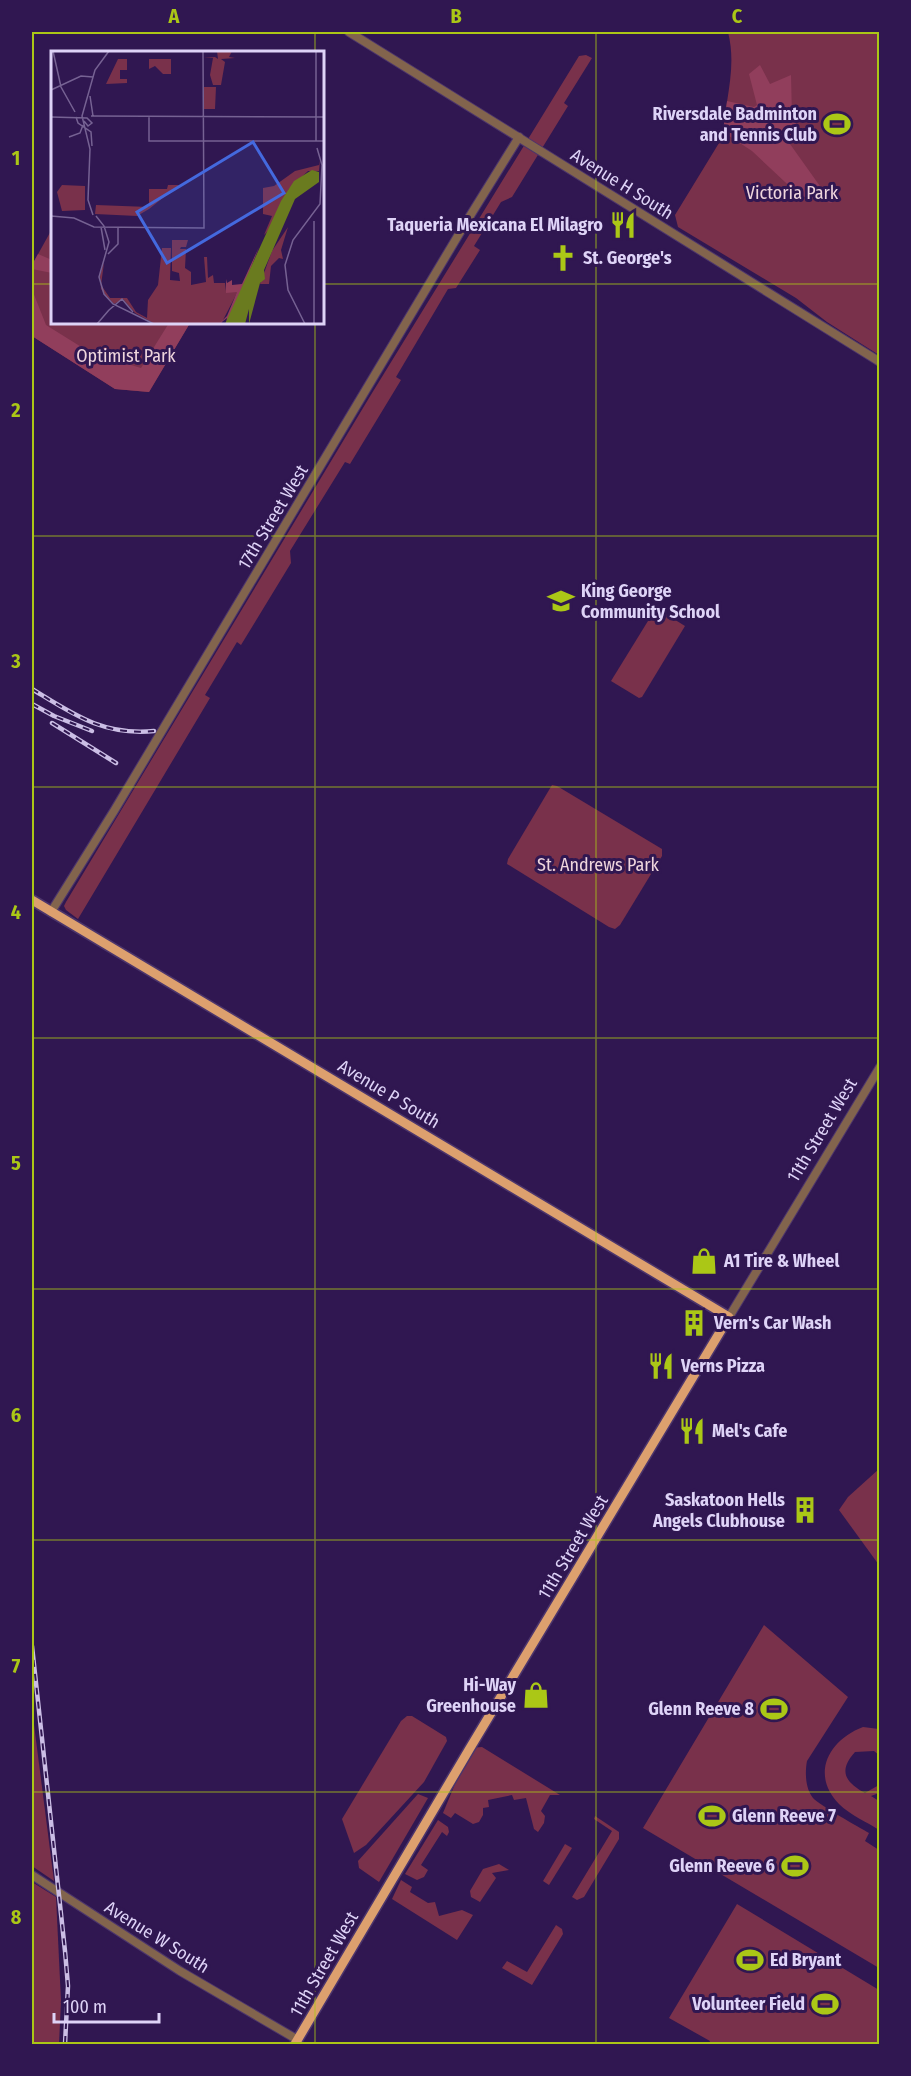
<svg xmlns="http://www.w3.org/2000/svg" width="911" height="2076" font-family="'Fira Sans Condensed',sans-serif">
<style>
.green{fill:#79314b}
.forest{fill:#913e5c}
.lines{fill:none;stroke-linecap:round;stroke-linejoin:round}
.minor-casing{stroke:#4c356c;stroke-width:10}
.major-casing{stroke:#4c356c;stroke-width:12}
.minor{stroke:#82644d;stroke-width:8}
.major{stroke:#dda06e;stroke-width:9}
.rail-casing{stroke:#cbbee5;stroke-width:4.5}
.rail{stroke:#301751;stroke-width:2;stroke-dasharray:7;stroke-linecap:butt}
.grid{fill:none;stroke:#abc716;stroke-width:1.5;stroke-opacity:0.55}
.labels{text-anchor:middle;stroke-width:6;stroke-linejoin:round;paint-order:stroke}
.poi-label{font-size:18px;font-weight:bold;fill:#ded3f7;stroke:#301751;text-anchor:start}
.street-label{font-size:18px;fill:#ded3f7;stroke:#301751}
.park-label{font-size:18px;fill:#efd6dd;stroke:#301751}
.inset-road{fill:none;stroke:#766293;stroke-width:1.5}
.view{fill:#4469de;fill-opacity:0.15;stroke:#4469de;stroke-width:3}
.inset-edge{fill:none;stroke:#ded3f7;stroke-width:3}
.neatline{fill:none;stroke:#abc716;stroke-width:2}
.grid-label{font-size:20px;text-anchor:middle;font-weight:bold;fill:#abc716}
</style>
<rect width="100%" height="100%" fill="#301751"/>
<g class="green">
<path d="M728,32H879V355L827,322L796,298L678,227L675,215L719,143C724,130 725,116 727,102C731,77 734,56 728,32Z"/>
<path d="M586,55L592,58L564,103L568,106L512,197L501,202L474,246L480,250L456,288L448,289L396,377L401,380L350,464L345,462L290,551L291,563L241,645L237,642L205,695L210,698L78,919L66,910L64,906L66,902L369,398L579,56Z"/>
<path d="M52,229V322L190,323L149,392L115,389L32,336V265Z"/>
<path d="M656,608L685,626L642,697L639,698L611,681Z"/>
<path d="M552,785L557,786L662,849V856L620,925L615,929L609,927L507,864L508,859Z"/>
<path d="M879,1469V1565L839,1510L848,1497Z"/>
<path d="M764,1625L848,1697L807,1761C805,1772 805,1788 813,1798C819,1805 859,1827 869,1833L865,1841L879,1850V1968L643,1828Z"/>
<path d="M32,1709L54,1881L32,1866Z"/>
<path d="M407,1716H412L446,1737L447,1741L424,1782L366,1845L354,1853L342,1819L401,1721Z"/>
<path d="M863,1727L879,1729V1755L874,1751L855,1752C838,1771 845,1782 865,1793L879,1785V1793L871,1796L879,1801V1830C867,1822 850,1815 839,1804C810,1774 829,1740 863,1727Z"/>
<path d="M482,1747L560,1795H550L541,1811L545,1816L544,1823L538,1832L534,1829L526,1798L514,1800L512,1795L488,1800L489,1807L483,1808V1815L479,1822L473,1824L455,1813L451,1818L443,1813L470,1748Z"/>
<path d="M418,1794L428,1798L379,1882L359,1868L358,1861Z"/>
<path d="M595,1816L619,1832V1839L584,1897L577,1900L572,1897L612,1831L594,1819Z"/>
<path d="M438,1820L448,1827L449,1832L447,1836L442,1832L421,1865L428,1870L424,1877L417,1880L405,1874Z"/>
<path d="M565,1844L572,1848L549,1885L543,1881Z"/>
<path d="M499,1864L509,1870L492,1873L496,1878L480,1902L471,1897L470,1891L483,1869Z"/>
<path d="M401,1880L412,1887L410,1892L428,1903L435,1902L439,1916L462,1910L473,1915L457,1940L392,1899Z"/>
<path d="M32,1882L56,1897L61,2001L59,2044H32Z"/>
<path d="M737,1904L879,1990V2044H709L710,2041L669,2018Z"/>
<path d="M556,1925L562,1929L563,1934L532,1985L502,1968L507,1961L527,1972Z"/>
</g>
<g class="forest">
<path d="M760,65L770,84L791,75L792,117L797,125L785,137L832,203L800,196L752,151L723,132L727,101L754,107L757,105L749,74Z"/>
<path d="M38,254L52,260V273L32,269V265Z"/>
<path d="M33,292L46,325L91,353L141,368L169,323H190L149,392L115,389L32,336V293Z"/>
</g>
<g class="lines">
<defs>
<g id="minor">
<path d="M349,32L880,362"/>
<path d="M51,912L114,811L465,224L519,137"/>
<path d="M729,1317L880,1067"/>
<path d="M32,1875L180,1971L298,2040"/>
</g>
<path id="major" d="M32,900L729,1317L470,1748L295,2044"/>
</defs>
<use href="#minor" class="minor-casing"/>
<use href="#major" class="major-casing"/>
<use href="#minor" class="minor"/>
<use href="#major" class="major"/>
<defs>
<g id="rail">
<path d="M32,689C73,714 103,736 154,731"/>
<path d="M32,704L54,716L92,731"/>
<path d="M52,723L116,763"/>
<path d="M32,1646L65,1951L68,1986L65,2044"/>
</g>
</defs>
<use href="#rail" class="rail-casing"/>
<use href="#rail" class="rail"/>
</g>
<path class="grid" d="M315,32V52M596,32V2044M32,284H52M322,284H880M315,322V2044M32,536H880M32,787H880M32,1038H880M32,1289H880M32,1540H880M32,1792H880"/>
<defs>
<symbol id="stadium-bare" viewBox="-9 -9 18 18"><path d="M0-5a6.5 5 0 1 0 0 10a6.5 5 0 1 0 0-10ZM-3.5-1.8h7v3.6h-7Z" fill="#abc716" stroke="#301751" stroke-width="2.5" paint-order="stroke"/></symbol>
<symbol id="restaurant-bare" viewBox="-9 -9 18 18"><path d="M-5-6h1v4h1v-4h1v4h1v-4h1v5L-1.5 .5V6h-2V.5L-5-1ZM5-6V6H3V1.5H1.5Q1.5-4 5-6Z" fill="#abc716" stroke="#301751" stroke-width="2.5" paint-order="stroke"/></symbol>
<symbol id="church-bare" viewBox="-9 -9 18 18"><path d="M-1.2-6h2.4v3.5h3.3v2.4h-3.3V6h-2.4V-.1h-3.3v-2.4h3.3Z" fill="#abc716" stroke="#301751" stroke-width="2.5" paint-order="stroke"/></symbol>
<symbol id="school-bare" viewBox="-9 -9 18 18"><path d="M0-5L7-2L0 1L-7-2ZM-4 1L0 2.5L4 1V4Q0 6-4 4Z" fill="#abc716" stroke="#301751" stroke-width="2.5" paint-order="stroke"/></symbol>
<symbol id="shop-bare" viewBox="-9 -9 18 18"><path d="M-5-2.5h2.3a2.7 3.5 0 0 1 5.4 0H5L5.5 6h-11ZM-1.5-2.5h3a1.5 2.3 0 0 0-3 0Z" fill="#abc716" stroke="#301751" stroke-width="2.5" paint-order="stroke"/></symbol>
<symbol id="building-bare" viewBox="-9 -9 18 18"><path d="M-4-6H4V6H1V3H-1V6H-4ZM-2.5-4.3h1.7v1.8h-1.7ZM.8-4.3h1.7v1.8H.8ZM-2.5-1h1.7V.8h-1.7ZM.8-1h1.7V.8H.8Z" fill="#abc716" stroke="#301751" stroke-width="2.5" paint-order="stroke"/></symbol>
</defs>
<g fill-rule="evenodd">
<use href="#stadium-bare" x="818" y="105" width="38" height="38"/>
<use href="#restaurant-bare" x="604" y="206" width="38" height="38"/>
<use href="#church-bare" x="544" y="239" width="38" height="38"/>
<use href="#school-bare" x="542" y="582" width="38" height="38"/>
<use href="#shop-bare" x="685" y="1242" width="38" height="38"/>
<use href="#building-bare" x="675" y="1304" width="38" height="38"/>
<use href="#restaurant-bare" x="642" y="1347" width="38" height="38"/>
<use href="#restaurant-bare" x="673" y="1412" width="38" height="38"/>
<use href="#building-bare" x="786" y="1491" width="38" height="38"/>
<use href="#shop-bare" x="517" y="1676" width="38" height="38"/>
<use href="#stadium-bare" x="755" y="1690" width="38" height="38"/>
<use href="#stadium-bare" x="693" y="1797" width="38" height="38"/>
<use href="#stadium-bare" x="776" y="1847" width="38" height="38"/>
<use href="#stadium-bare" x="731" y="1941" width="38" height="38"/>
<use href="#stadium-bare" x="806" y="1985" width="38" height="38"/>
</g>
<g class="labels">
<g class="poi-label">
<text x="817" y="120" text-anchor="end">Riversdale Badminton<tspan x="817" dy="21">and Tennis Club</tspan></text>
<text x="603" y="231" text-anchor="end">Taqueria Mexicana El Milagro</text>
<text x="583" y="264">St. George's</text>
<text x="581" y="597">King George<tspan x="581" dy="21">Community School</tspan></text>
<text x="724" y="1267">A1 Tire &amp; Wheel</text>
<text x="714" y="1329">Vern's Car Wash</text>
<text x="681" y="1372">Verns Pizza</text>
<text x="712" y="1437">Mel's Cafe</text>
<text x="785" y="1506" text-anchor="end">Saskatoon Hells<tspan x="785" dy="21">Angels Clubhouse</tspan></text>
<text x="516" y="1691" text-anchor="end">Hi-Way<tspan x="516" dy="21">Greenhouse</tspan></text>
<text x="754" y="1715" text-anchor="end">Glenn Reeve 8</text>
<text x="732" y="1822">Glenn Reeve 7</text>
<text x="775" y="1872" text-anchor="end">Glenn Reeve 6</text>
<text x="770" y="1966">Ed Bryant</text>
<text x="805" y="2010" text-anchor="end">Volunteer Field</text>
</g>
<g class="street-label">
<text transform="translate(622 184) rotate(32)" y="6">Avenue H South</text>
<text transform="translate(273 517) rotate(-59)" y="6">17th Street West</text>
<text transform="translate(389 1094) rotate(31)" y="6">Avenue P South</text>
<text transform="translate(822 1130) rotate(-59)" y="6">11th Street West</text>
<text transform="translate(573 1547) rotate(-59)" y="6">11th Street West</text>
<text transform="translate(157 1937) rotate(32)" y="6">Avenue W South</text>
<text transform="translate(324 1964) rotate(-60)" y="6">11th Street West</text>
</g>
<g class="park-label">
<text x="792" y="199">Victoria Park</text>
<text x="126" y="362">Optimist Park</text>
<text x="598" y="871">St. Andrews Park</text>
</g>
</g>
<g transform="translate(51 51)">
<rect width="273" height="273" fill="#301751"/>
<path d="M166,0H181L178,6L184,7L170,8L174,11L170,34H162L159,24L162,7H153L164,6L167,8ZM67,8H76V19H69V28H76V32L55,33ZM98,8H120V23H112L104,15L98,18ZM153,36H165L164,58H153ZM269,109L268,120H257L238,138L221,176L213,184L221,165L212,163V137L223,135L244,120L268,114ZM11,134L34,135V159L11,160L6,141ZM117,134H128L98,158L86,165L44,163L45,154L98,156V138H116ZM237,176L230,199L232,208L228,207L220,215L218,233H209L221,200ZM121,189H137L135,196H130L129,198H135L134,217L140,221V234L155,231L153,206H156L157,227L162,224L163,232H174L175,240H187L170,273H104L84,262L72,248L63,253L52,241L50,238L49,225L50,221L53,212L50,234L59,247H76L85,261L96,267L97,249L107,234L111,197H120L119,229L129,230L128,222L121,220Z" fill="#79314b"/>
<path d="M208,196L184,258L175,273L176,267L168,273L176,265L186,241L175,242V228L176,232L181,229V234L191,233Z" fill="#913e5c"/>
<path d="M261,119L268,121V131L244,148L213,219L214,228L209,232L198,273V258L194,273H174L230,150L243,130Z" fill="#6a7b1f"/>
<path class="inset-road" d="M2,0L10,36L24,61M265,0V90M0,39L30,25L42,26M39,45L42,65M40,65L273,66M98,65V90H273M0,66L36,67L41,72L37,75L33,70M25,66L27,72L40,81L41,95M18,86L29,82L32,74M42,164L37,149L39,98L31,65L44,19L58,0M0,165L23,167L43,176L153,177L152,0M45,165L53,175L58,191L48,226L53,243L62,253L103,273M50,176L54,199M57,203L67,193V177M58,259L71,248L82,261M46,273L58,259M254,273L237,239L234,214L242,189L269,153L271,114L266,97M263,273V170"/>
<path class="view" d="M202,91L233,142L116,212L86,161Z"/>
<rect width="273" height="273" class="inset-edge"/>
</g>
<rect width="911" height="2076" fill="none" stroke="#301751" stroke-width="66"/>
<path d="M54 2013v9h105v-9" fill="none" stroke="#ded3f7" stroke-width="3"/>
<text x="63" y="2013" font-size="18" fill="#ded3f7" stroke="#301751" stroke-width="4.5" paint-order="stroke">100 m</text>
<rect x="33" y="33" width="845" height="2010" class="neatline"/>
<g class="grid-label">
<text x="174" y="23">A</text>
<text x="456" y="23">B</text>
<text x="737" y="23">C</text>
<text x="16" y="165">1</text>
<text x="16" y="417">2</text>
<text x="16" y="668">3</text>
<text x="16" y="919">4</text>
<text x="16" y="1170">5</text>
<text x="16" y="1422">6</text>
<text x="16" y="1673">7</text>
<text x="16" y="1924">8</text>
</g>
</svg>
